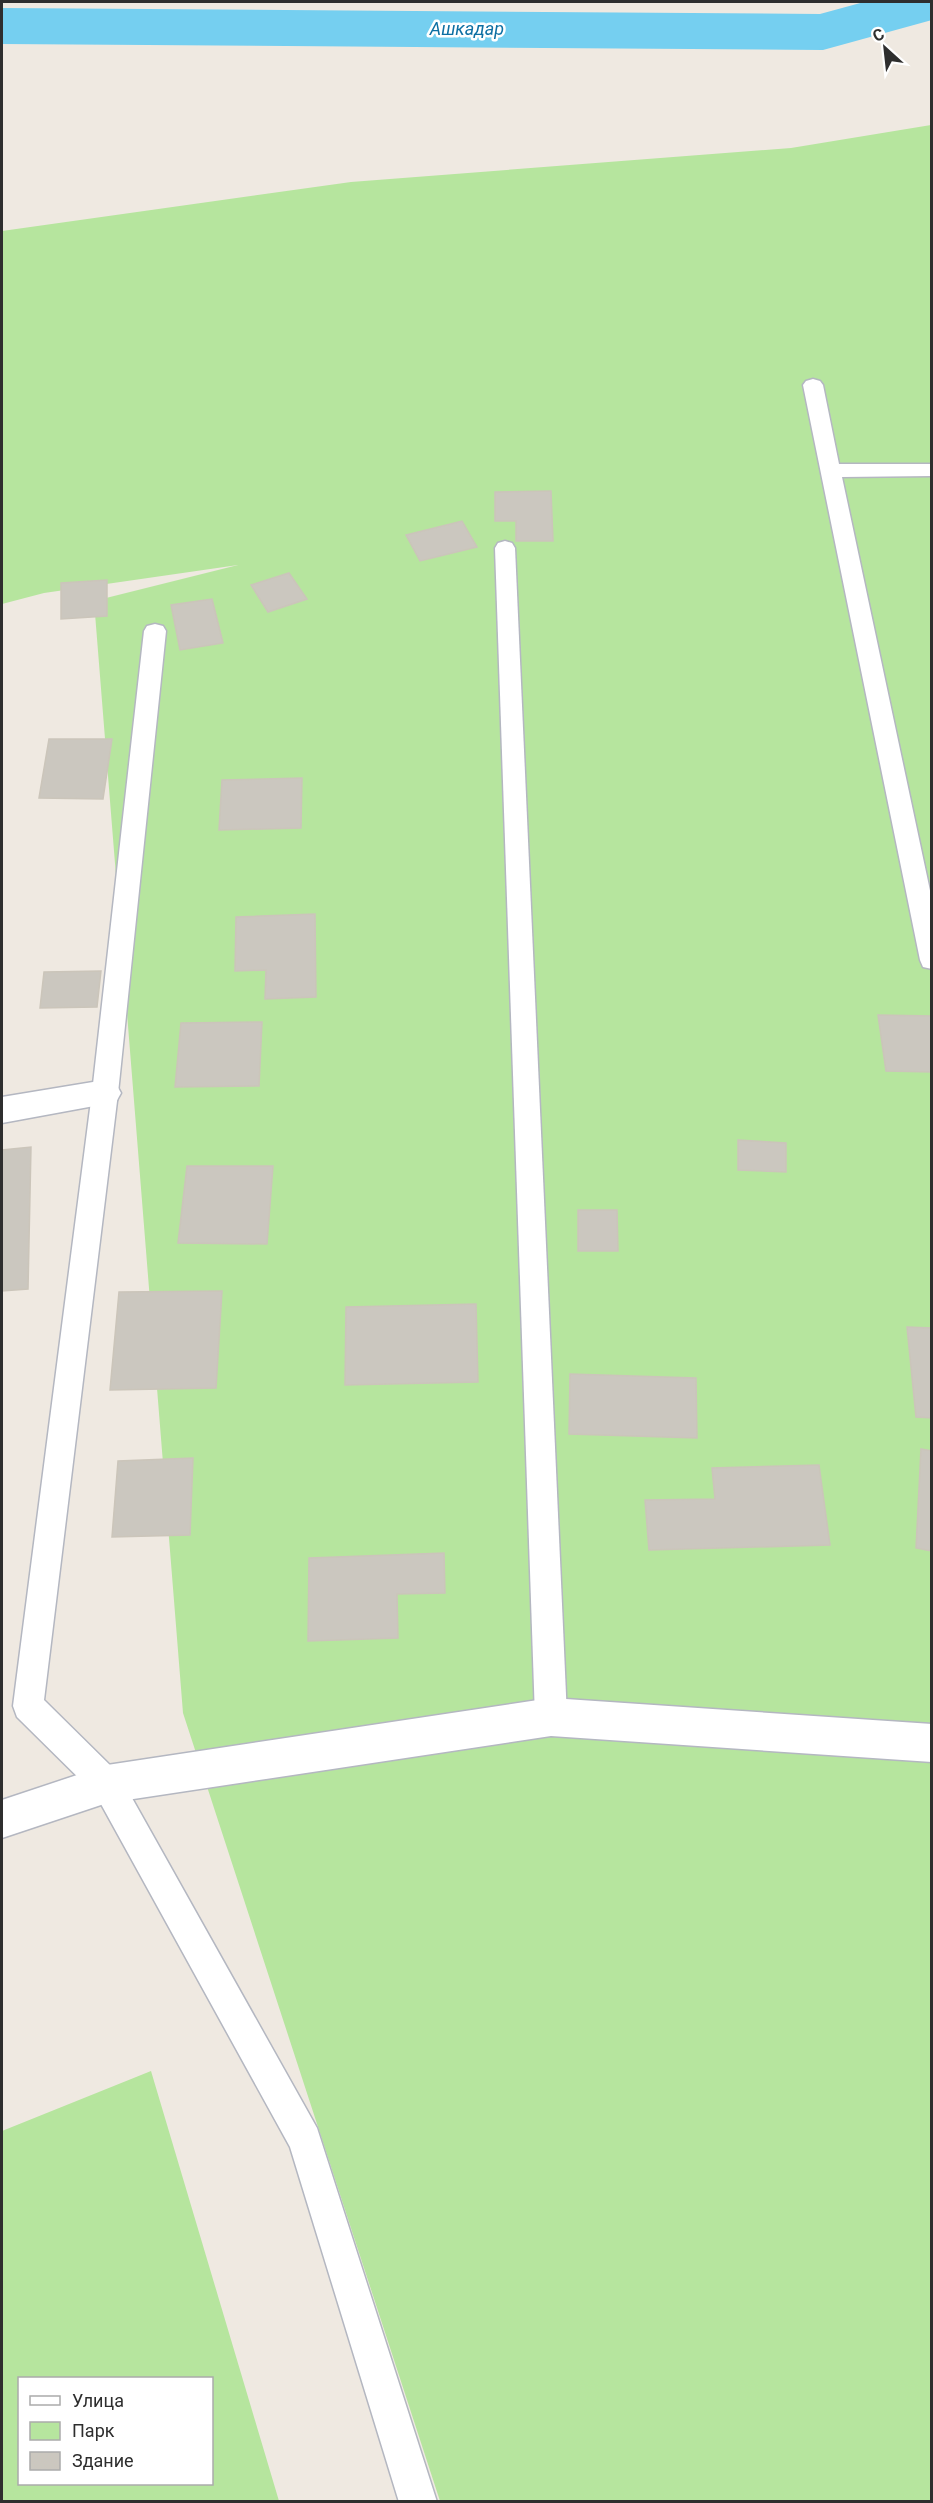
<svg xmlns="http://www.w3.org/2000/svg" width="933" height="2503" font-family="Roboto,sans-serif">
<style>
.green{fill:#b6e59e;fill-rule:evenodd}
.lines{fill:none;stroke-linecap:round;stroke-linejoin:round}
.river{fill:#75cff0;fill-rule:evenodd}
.building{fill:#cbc7bf;stroke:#cbc5ba;stroke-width:1.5}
.service-casing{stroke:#b4b7c1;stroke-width:3}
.minor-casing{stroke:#b4b7c1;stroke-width:3}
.service{fill:#fff;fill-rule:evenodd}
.minor{fill:#fff;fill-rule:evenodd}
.labels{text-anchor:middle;stroke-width:5;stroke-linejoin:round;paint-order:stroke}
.far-water-label{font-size:18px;font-style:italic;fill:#0d6fa3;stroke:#fff}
</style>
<rect width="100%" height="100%" fill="#efe9e1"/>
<g class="green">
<path d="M931,125V2501H440L183,1713L94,601L238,565L44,593L2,604V231L351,182L791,148Z"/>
<path d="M151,2071L279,2501H2V2131ZM20,2378H212V2484H20Z"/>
</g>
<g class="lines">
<path class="river" d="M864,2H932V20L823,50L2,44V8L820,14Z"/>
</g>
<g class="building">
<path d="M551,491L553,541H516V521H495V492Z"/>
<path d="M462,521L477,547L420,561L406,535Z"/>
<path d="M289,573L307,599L268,612L251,585Z"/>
<path d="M107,580V616L61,619V583Z"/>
<path d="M212,599L223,643L180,650L171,605Z"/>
<path d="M49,739H112L103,799L39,798Z"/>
<path d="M302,778L301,828L219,830L222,780Z"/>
<path d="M315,914L316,997L265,999L266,970L235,971L236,917Z"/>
<path d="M101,971L97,1007L40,1008L44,972Z"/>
<path d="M878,1015L932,1016V1072L886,1071Z"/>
<path d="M262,1022L259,1086L175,1087L181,1023Z"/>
<path d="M738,1140L786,1143V1172L738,1170Z"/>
<path d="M31,1147L28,1289L2,1291V1150Z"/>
<path d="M187,1166H273L267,1244L178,1243Z"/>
<path d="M578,1210H617L618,1251H578Z"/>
<path d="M222,1291L216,1388L110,1390L119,1292Z"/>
<path d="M476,1304L478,1382L345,1385L346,1307Z"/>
<path d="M907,1327L932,1328V1418L916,1417Z"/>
<path d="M570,1374L696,1378L697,1438L569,1434Z"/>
<path d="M921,1449L932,1451V1551L916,1548Z"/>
<path d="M193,1458L190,1535L112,1537L118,1461Z"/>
<path d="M819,1465L830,1545L649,1550L645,1500L715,1499L712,1468Z"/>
<path d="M444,1553L445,1593L397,1594L398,1638L308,1641L309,1558Z"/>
</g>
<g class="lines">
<defs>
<g id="service">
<path d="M813,379L820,381L823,385L839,464H932V476L842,477L932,900V969L923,967L920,960L803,385L806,381Z"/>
<path d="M505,541L512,543L515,548L567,1717L562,1728L551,1732L540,1728L535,1717L495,548L498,543Z"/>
<path d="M155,624L163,626L166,631L118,1093L44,1700L118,1773L317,2128L437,2502H399L290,2147L96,1795L17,1717L13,1706L92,1093L144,631L147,626Z"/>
</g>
<g id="minor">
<path d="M105,1080L116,1084L121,1093L116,1102L2,1123V1097Z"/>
<path d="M551,1698L932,1724V1762L551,1736L107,1803L2,1838V1800L107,1765Z"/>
</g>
</defs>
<use href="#service" class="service-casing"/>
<use href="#minor" class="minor-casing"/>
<use href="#service" class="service"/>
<use href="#minor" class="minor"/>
</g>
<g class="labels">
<g class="far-water-label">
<text x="467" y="35">Ашкадар</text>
</g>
</g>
<rect width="933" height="2503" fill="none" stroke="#2e2e2e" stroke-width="6"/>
<rect x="18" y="2377" width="195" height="108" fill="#ffffff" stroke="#ababab" stroke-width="1.5"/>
<rect x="30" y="2396" width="30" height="9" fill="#ffffff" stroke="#ababab" stroke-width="1.5"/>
<text x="72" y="2407" font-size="18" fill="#2e2e2e">Улица</text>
<rect x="30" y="2422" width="30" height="18" fill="#b6e59e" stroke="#ababab" stroke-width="1.5"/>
<text x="72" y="2437" font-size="18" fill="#2e2e2e">Парк</text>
<rect x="30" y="2452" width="30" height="18" fill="#cbc7bf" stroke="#ababab" stroke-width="1.5"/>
<text x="72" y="2467" font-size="18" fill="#2e2e2e">Здание</text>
<g transform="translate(885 48) rotate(333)" stroke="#ffffff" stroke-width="4.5" paint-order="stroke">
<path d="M0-4.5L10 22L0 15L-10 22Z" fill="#2e2e2e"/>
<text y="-9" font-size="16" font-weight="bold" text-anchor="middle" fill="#2e2e2e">С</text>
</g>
</svg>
